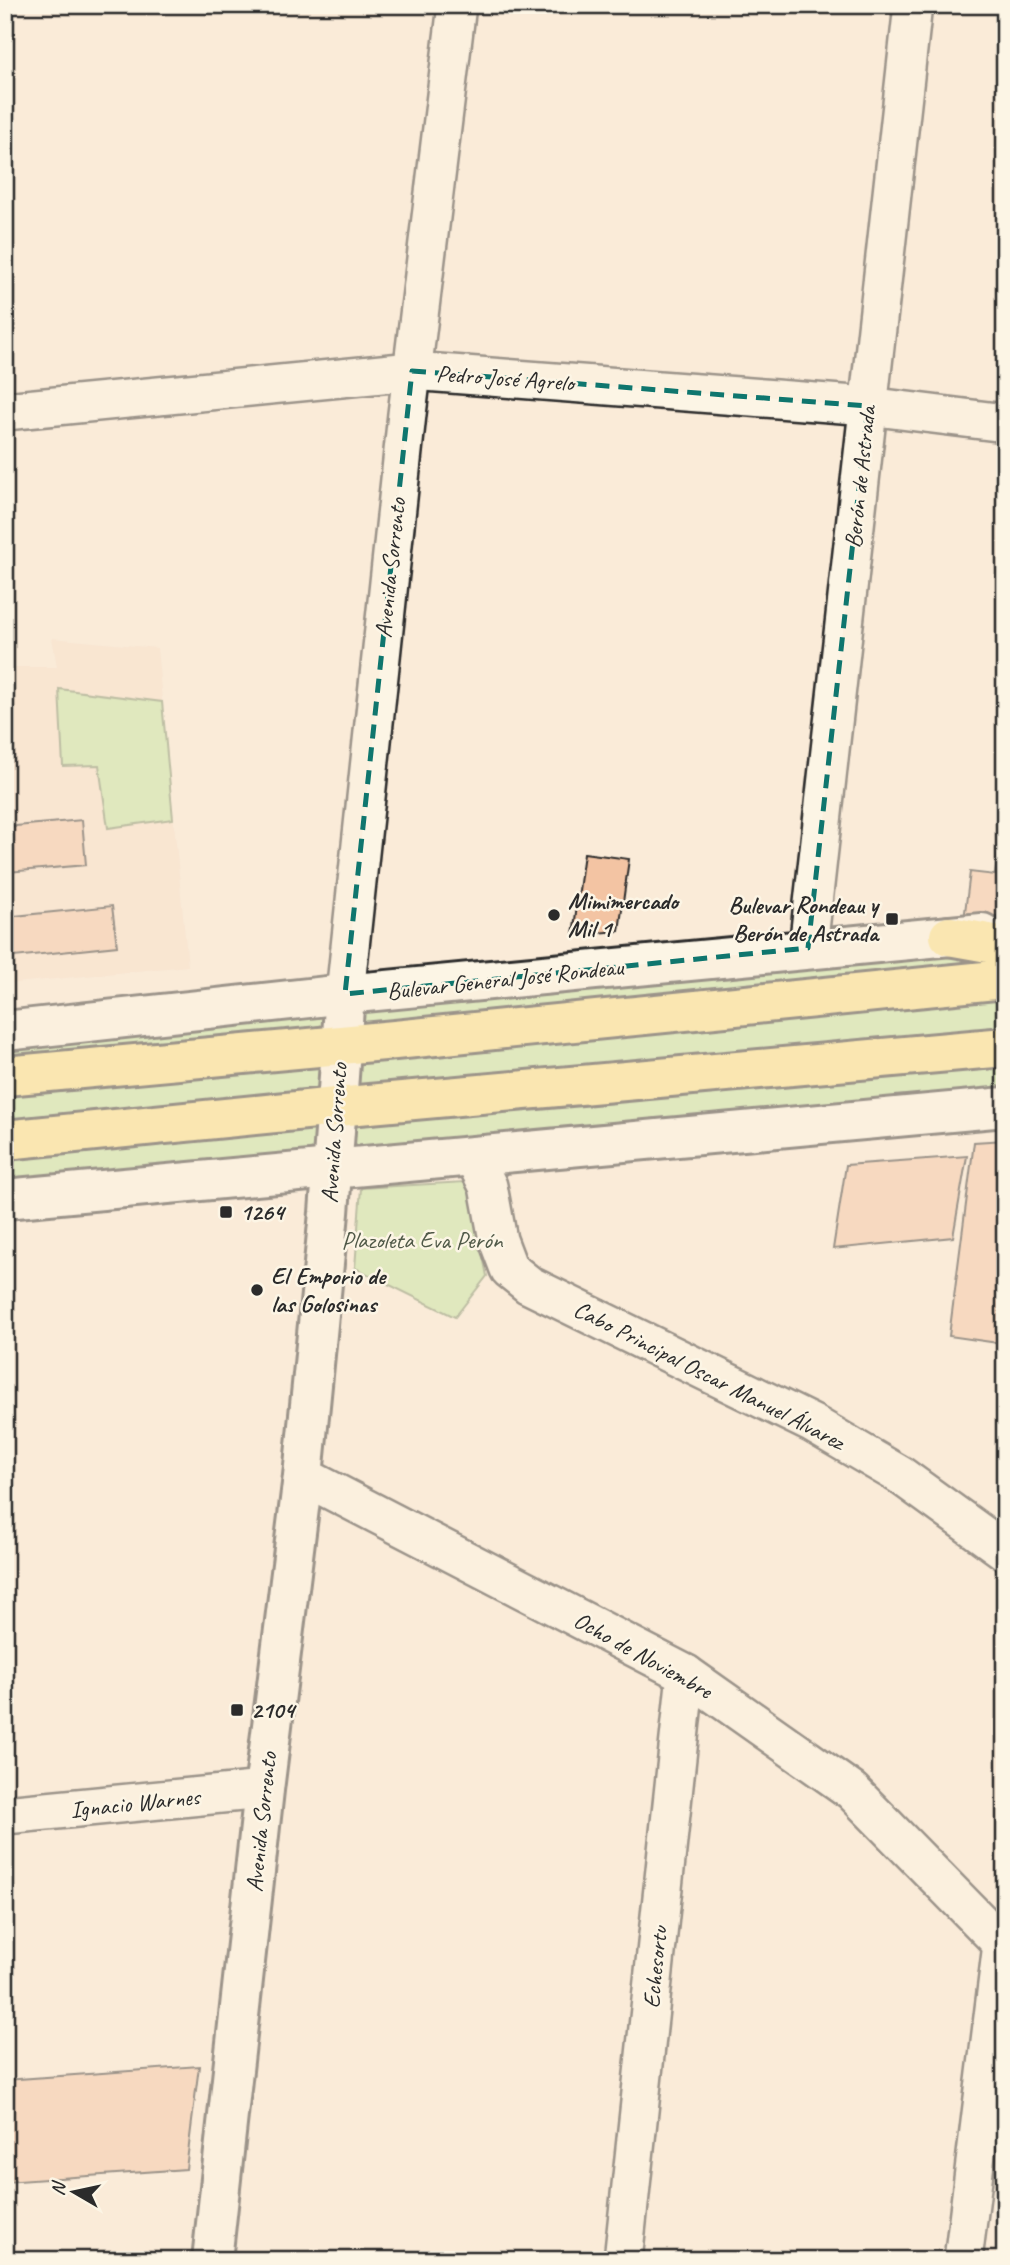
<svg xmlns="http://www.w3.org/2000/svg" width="1010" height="2265" font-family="Caveat,sans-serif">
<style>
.built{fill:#f8dfc8}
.green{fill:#c0e49e;stroke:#768864;stroke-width:2}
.building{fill:#f3c4a3;stroke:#2b2b2b;stroke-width:2}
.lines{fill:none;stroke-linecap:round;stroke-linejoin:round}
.minor-casing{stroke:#2b2b2b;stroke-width:42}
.secondary-casing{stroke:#2b2b2b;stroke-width:44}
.primary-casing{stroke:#2b2b2b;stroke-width:44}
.minor{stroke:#fcf5e5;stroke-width:37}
.secondary{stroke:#fcf5e5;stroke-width:38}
.primary{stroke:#fae180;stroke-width:38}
.marked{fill:none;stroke:#0f766e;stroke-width:5;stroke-dasharray:14 9;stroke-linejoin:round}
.poi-dot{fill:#2b2b2b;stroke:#fcf5e5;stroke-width:2.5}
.labels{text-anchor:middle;stroke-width:5;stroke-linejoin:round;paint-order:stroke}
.street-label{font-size:24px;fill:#2b2b2b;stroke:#fcf5e5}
.poi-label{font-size:24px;font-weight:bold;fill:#2b2b2b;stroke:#fcf5e5;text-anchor:start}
.park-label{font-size:24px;fill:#505948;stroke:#fcf5e5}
</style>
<rect width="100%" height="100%" fill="#faebd8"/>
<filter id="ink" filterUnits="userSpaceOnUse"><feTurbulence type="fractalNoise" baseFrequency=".0143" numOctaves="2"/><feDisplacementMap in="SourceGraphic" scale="14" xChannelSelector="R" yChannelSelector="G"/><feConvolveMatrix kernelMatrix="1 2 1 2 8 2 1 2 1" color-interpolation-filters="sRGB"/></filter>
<g filter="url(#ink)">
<path class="built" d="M52,638L157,648L188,966L5,984V667H57Z"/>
<g class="green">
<path d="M59,689L162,702L173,819L108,828L99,765L63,766Z"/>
<path d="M1005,931V1107L5,1199V1031Z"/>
<path d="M465,1182L471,1197L487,1276L455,1317L355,1268L361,1188Z"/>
</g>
<g class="building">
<path d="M1005,795V915L964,920L970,872L995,875Z"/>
<path d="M82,820L86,865L8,872L7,866H5V827Z"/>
<path d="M584,853L629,859L619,931L573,935Z"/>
<path d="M112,906L117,946L5,958V917Z"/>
<path d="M1005,1140V1344L949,1336L974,1142Z"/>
<path d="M967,1156L953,1237L833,1249L846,1165Z"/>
<path d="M199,2066L186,2169L5,2182V2080Z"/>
</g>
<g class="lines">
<defs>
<g id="minor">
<path d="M5,411L412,371L868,406L1005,423"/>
<path d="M808,948L913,5"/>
<path d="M345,994L407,414L457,5"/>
<path d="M473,1156L488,1186L498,1240L509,1269L529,1285L813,1424L900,1475L1005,1551"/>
<path d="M303,1476L686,1674L852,1791L1005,1947"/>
<path d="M5,1815L264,1790"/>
<path d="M623,2260L686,1674"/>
<path d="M963,2260L1002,1944"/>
</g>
<g id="secondary">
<path d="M5,1031L345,994L982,933"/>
<path d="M5,1199L1005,1107"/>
<path d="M212,2260L264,1790L303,1476L329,1213L345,994"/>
</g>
<g id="primary">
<path d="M949,936L1005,946"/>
<path d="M5,1076L395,1040L1005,979"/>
<path d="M5,1140L336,1107L1005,1047"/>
</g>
</defs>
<use href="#minor" class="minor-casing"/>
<use href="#secondary" class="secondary-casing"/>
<use href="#primary" class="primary-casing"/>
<use href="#minor" class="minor"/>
<use href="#secondary" class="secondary"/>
<use href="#primary" class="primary"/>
</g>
</g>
<path d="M0 0H1010V2265H0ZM412,371L868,406L808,948L345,994Z" fill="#faebd8" fill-opacity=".55" fill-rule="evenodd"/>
<path class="marked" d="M412,371L868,406L808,948L345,994Z"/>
<g class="poi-dot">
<circle cx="554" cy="915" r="7"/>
<rect x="885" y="912" width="14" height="14" rx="3.5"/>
<rect x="219" y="1205" width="14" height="14" rx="3.5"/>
<circle cx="257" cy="1290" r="7"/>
<rect x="230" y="1703" width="14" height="14" rx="3.5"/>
</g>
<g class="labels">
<g class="street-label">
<text transform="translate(505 378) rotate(4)" y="8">Pedro José Agrelo</text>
<text transform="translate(860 477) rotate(-84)" y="8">Berón de Astrada</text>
<text transform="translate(390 568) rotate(-84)" y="8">Avenida Sorrento</text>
<text transform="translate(505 979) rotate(-6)" y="8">Bulevar General José Rondeau</text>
<text transform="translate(334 1133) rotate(-86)" y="8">Avenida Sorrento</text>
<text transform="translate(709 1375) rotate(27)" y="8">Cabo Principal Oscar Manuel Álvarez</text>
<text transform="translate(643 1655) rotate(29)" y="8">Ocho de Noviembre</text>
<text transform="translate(135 1803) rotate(-6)" y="8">Ignacio Warnes</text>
<text transform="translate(261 1822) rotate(-84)" y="8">Avenida Sorrento</text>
<text transform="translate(655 1967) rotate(-84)" y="8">Echesortu</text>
</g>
<g class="poi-label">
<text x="568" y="909">Mimimercado<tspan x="568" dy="28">Mil 1</tspan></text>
<text x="878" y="913" text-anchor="end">Bulevar Rondeau y<tspan x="878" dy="28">Berón de Astrada</tspan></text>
<text x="240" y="1220">1264</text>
<text x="271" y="1284">El Emporio de<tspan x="271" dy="28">las Golosinas</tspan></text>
<text x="251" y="1718">2104</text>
</g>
<g class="park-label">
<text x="422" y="1248">Plazoleta Eva Perón</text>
</g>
</g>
<rect width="1010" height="2265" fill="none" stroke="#fcf5e5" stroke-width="28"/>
<rect x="14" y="14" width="982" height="2237" fill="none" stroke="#2b2b2b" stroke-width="2.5" filter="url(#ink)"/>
<g transform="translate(74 2192) rotate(279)" stroke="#fcf5e5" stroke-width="5" paint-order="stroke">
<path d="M0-5L12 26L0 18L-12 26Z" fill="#2b2b2b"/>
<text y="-10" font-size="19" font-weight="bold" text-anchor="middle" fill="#2b2b2b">N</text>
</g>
</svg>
